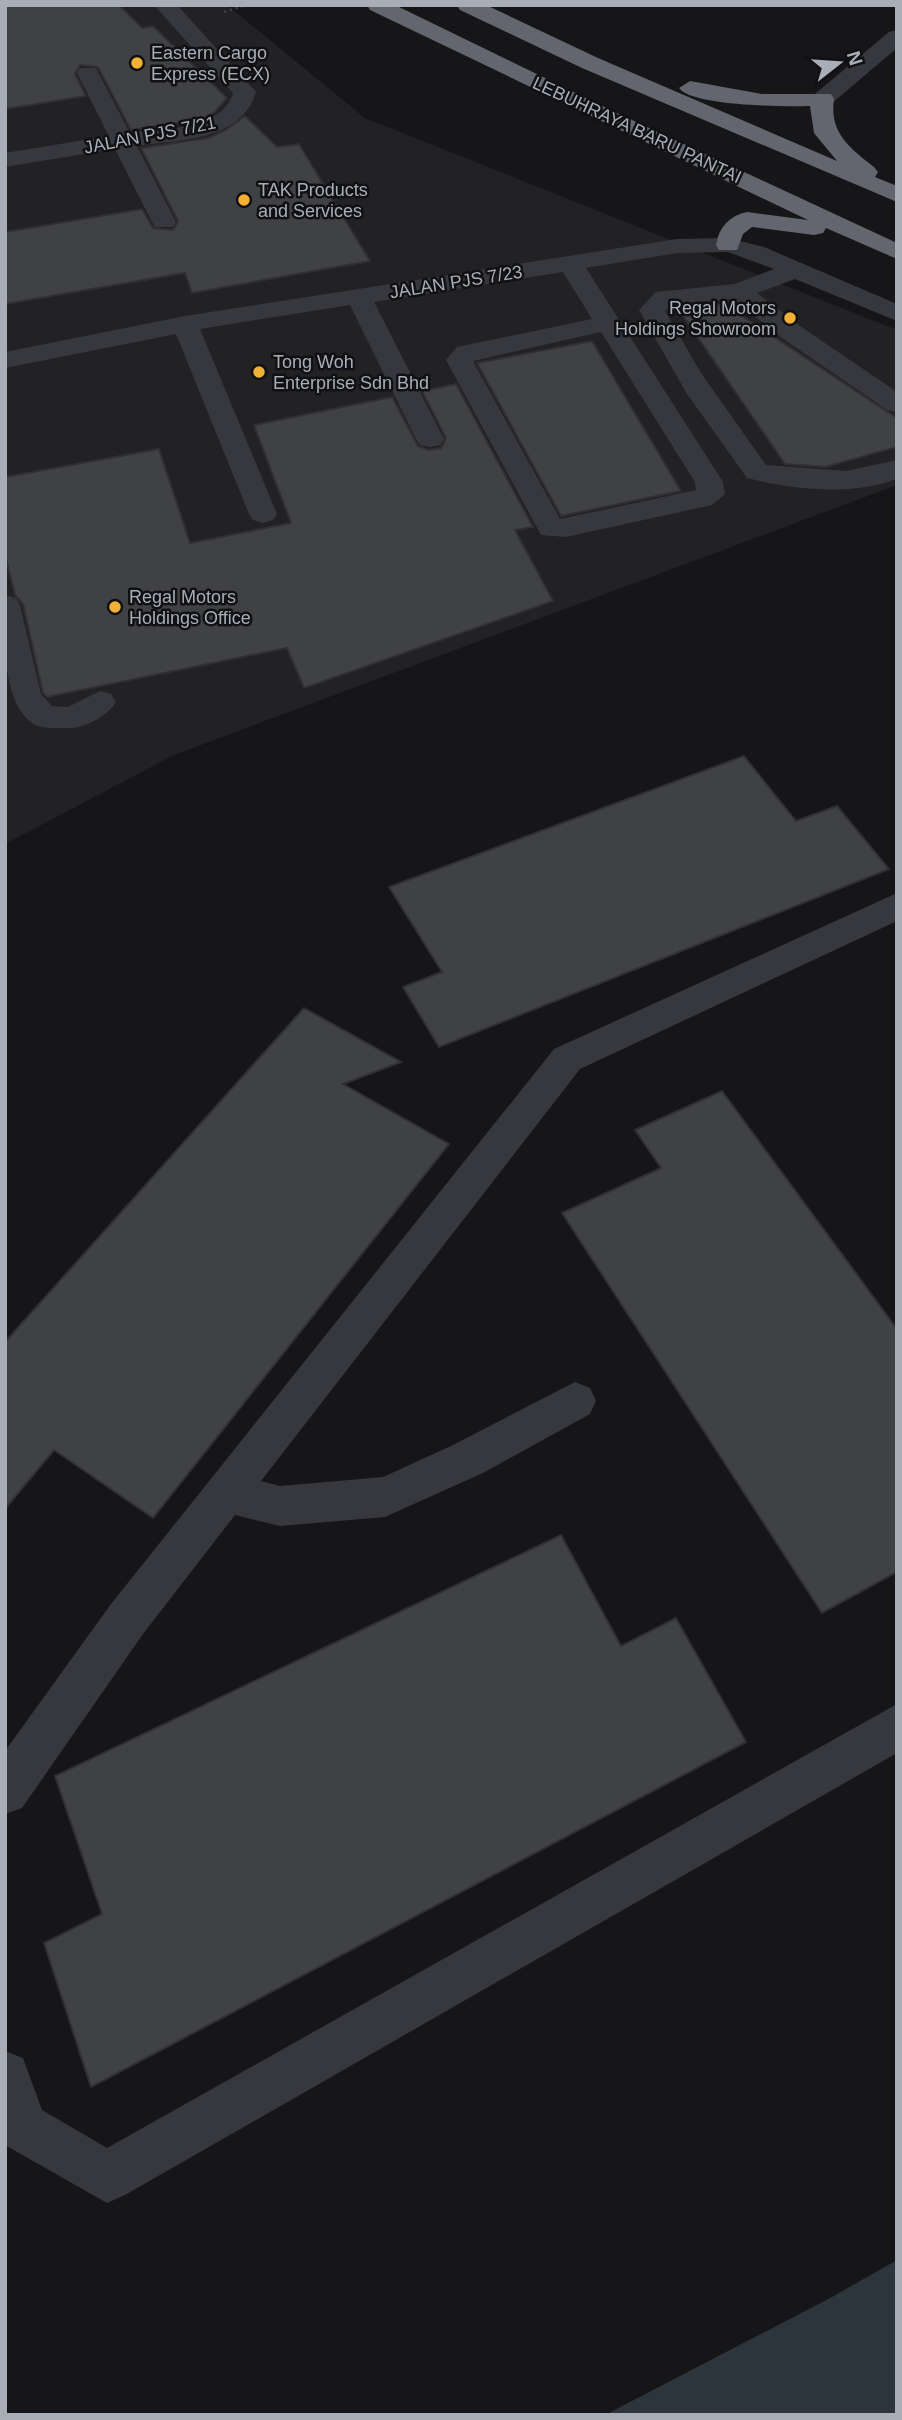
<svg xmlns="http://www.w3.org/2000/svg" width="902" height="2420" font-family="Arial,sans-serif">
<style>
.built{fill:#222225}
.water{fill:#2c353c}
.building{fill:#404145;stroke:#303034;stroke-width:2}
.lines{fill:none;stroke-linecap:round;stroke-linejoin:round}
.path{stroke:#3d3f44;stroke-width:2.5;stroke-dasharray:2.5 3.5;stroke-linecap:butt}
.minor{fill:#37383d;fill-rule:evenodd}
.highway{fill:#63666e;fill-rule:evenodd}
.poi-dot{fill:#f2b134;stroke:#111113;stroke-width:2.5}
.labels{text-anchor:middle;stroke-width:5;stroke-linejoin:round;paint-order:stroke}
.far-poi-label{font-size:18px;fill:#a8adb8;stroke:#111113;text-anchor:start}
.far-street-label{font-size:18px;fill:#a8adb8;stroke:#111113}
</style>
<rect width="100%" height="100%" fill="#161618"/>
<path class="built" d="M5,5H227L365,118L897,330V485L174,755L5,844Z"/>
<path class="water" d="M897,2260V2415H605L832,2297Z"/>
<g class="building">
<path d="M5,5H119L142,28L153,26L227,98L215,112L203,119L131,130L98,67L80,65L75,74L86,96L5,109Z"/>
<path d="M245,116L277,147L299,144L370,261L192,293L185,273L5,304V232L142,209L153,228L173,230L178,221L141,148L208,138L224,131Z"/>
<path d="M724,304L897,418V447L825,467L785,464L679,310Z"/>
<path d="M592,341L681,491L561,516L477,363Z"/>
<path d="M456,384L533,527L515,530L553,601L304,688L287,648L47,697L43,693L23,604L15,595L5,555V477L159,449L190,543L291,523L254,425L392,397L418,446L429,450L441,448L446,438L422,391Z"/>
<path d="M744,756L796,821L837,806L889,869L439,1047L403,987L442,972L389,887Z"/>
<path d="M304,1008L401,1062L343,1084L449,1144L153,1518L54,1450L5,1509V1342Z"/>
<path d="M722,1091L897,1329V1572L822,1613L562,1213L661,1168L635,1130Z"/>
<path d="M561,1535L621,1646L676,1618L746,1742L91,2087L44,1943L102,1914L55,1776Z"/>
</g>
<g class="lines">
<path class="path" d="M224,12L246,5"/>
<g class="minor">
<path d="M154,5H177L256,92C241,142 180,139 137,146L176,222L173,227H155L152,222L115,149L5,167V153L109,136L77,73L80,68H96L130,133C164,128 221,131 233,93Z"/>
<path d="M897,30V48L831,104H815L812,99L815,94L889,32Z"/>
<path d="M728,238L764,247L897,304V321L795,279L757,293L800,326L897,392V412L887,410L782,338L733,299L672,304L665,311L701,373L766,465L847,471L897,460V479C851,496 793,490 747,478L687,394L639,310L656,292L735,284L774,269L728,252L677,253L586,268L723,482L725,494L712,505L566,537L541,535L446,360L457,347L592,319L563,272L374,302L444,439L440,445L430,447L420,445L416,439L350,305L200,329L277,514L273,520L263,523L253,520L249,514L176,334L5,368V352L185,316L677,239ZM601,332L695,482L696,490L560,519L473,361Z"/>
<path d="M5,595L16,598L20,605L41,694L52,706L68,707L100,691L111,694L116,702C107,717 82,730 65,728C55,728 41,729 32,723C0,698 5,635 5,595Z"/>
<path d="M897,893V921L580,1069L261,1481L280,1486L383,1477L453,1445L575,1382L590,1388L596,1401L590,1414L483,1473L385,1517L280,1526L235,1515L143,1634L22,1808L5,1814V1751L111,1604L554,1049Z"/>
<path d="M897,1704V1753L125,2195L107,2203L5,2145V2051L23,2058L42,2110L107,2148Z"/>
</g>
<g class="highway">
<path d="M367,5H395L617,113L897,243V259L826,228L823,233L814,235L752,227L743,234L737,250H719L716,245C719,227 729,216 747,212L808,220L370,10Z"/>
<path d="M457,5H486L598,58L837,161L814,133L810,106C787,107 691,106 679,88L690,81L762,94H831L834,99C829,133 850,148 874,167L878,172L875,177L897,186V202L582,68L460,10Z"/>
</g>
</g>
<g class="poi-dot">
<circle cx="137" cy="63" r="7"/>
<circle cx="244" cy="200" r="7"/>
<circle cx="790" cy="318" r="7"/>
<circle cx="259" cy="372" r="7"/>
<circle cx="115" cy="607" r="7"/>
</g>
<g class="labels">
<g class="far-poi-label">
<text x="151" y="59">Eastern Cargo<tspan x="151" dy="21">Express (ECX)</tspan></text>
<text x="258" y="196">TAK Products<tspan x="258" dy="21">and Services</tspan></text>
<text x="776" y="314" text-anchor="end">Regal Motors<tspan x="776" dy="21">Holdings Showroom</tspan></text>
<text x="273" y="368">Tong Woh<tspan x="273" dy="21">Enterprise Sdn Bhd</tspan></text>
<text x="129" y="603">Regal Motors<tspan x="129" dy="21">Holdings Office</tspan></text>
</g>
<g class="far-street-label">
<text transform="translate(637 130) rotate(25)" y="6">LEBUHRAYA BARU PANTAI</text>
<text transform="translate(150 135) rotate(-11)" y="6">JALAN PJS 7/21</text>
<text transform="translate(456 282) rotate(-9)" y="6">JALAN PJS 7/23</text>
</g>
</g>
<rect width="902" height="2420" fill="none" stroke="#a8adb8" stroke-width="14"/>
<g transform="translate(839 63) rotate(73)" stroke="#111113" stroke-width="5" paint-order="stroke">
<path d="M0-5L12 26L0 18L-12 26Z" fill="#a8adb8"/>
<text y="-10" font-size="19" font-weight="bold" text-anchor="middle" fill="#a8adb8">N</text>
</g>
</svg>
